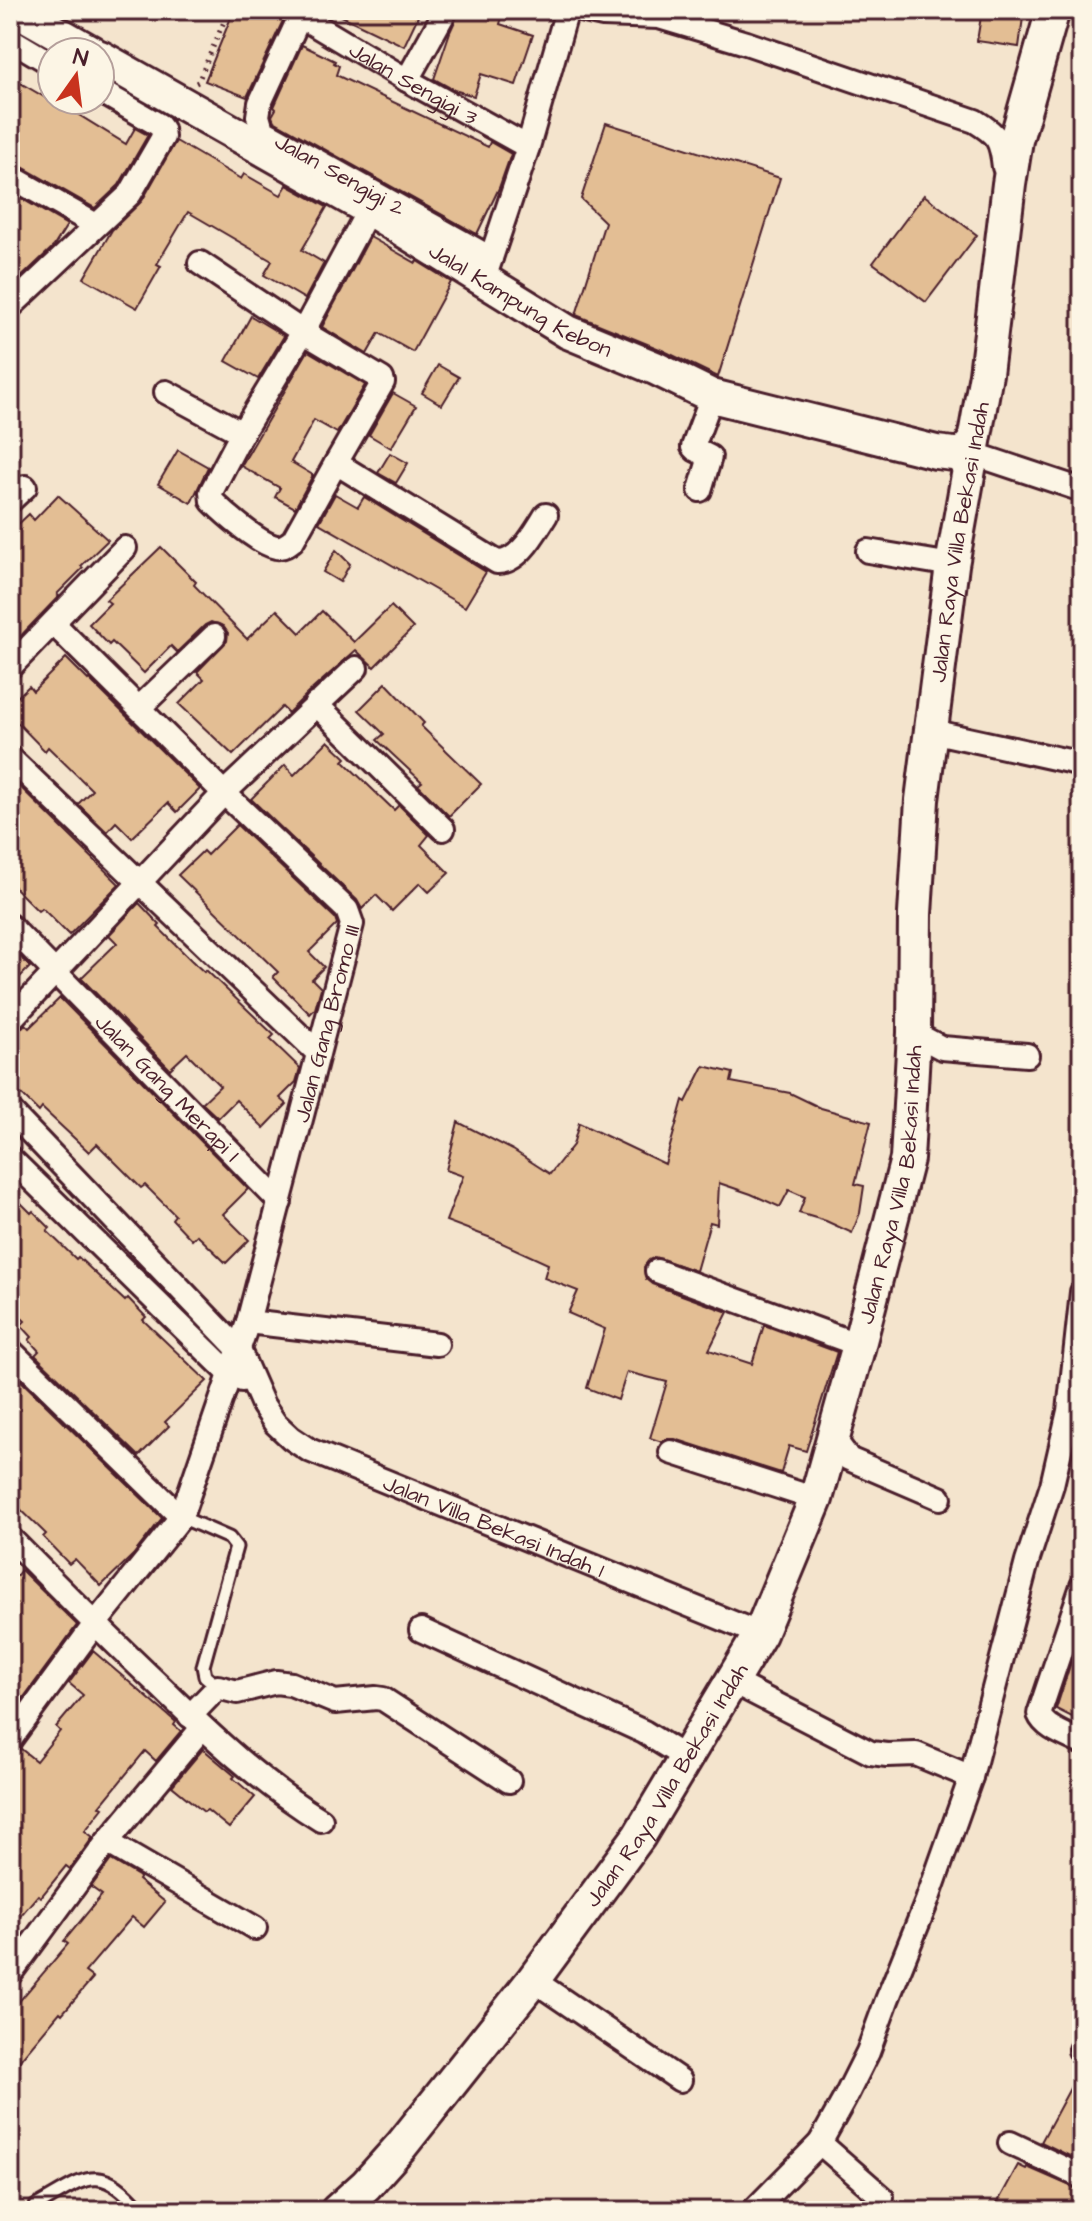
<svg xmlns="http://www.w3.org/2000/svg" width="1092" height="2221" font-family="'Architects Daughter',sans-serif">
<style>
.building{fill:#e3be94;stroke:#4a1f2b;stroke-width:2}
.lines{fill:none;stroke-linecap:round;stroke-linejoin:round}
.lane-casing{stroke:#4a1f2b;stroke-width:17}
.street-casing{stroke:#4a1f2b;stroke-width:28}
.secondary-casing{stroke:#4a1f2b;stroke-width:38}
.path{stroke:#4a1f2b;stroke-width:5;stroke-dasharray:2 6;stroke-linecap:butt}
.lane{stroke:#fcf5e5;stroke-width:11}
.street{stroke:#fcf5e5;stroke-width:22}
.secondary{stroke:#fcf5e5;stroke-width:32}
.labels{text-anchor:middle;stroke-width:8;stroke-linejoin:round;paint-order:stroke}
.street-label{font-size:22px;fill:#4a1f2b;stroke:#fcf5e5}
</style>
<rect width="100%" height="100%" fill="#f4e4cd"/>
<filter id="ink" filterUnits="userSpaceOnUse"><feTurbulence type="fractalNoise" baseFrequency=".0125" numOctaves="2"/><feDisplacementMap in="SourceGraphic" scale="16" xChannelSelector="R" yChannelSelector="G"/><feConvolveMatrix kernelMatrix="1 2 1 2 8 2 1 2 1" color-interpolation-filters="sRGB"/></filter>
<g filter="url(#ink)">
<g class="building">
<path d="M234,10H288L247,97L205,81Z"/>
<path d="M329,10H421L404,46Z"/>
<path d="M460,10H504L500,24L533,35L516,85L481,74L474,96L454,90L434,79L450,32Z"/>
<path d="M982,10H1024L1019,47L977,41Z"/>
<path d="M302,45L335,61L334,63L339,66L336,75L488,147L490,142L511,154L499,188L477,234L274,121L272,116L276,109L274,107Z"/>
<path d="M10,77L60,106L61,104L126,144L135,128L148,135L119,185L95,208L17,164L10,162Z"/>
<path d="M606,123L780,178L718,377L662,350L576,315L605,222L581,199Z"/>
<path d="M176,141L241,179L244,174L281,195L287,185L327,207L302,250L324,263L305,299L264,275L272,261L188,212L157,264L161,266L137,308L84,278L112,230L142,201Z"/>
<path d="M10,192L67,225L54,246L14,284L10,282Z"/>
<path d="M924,195L977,235L926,302L873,263Z"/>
<path d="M370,237L416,263L417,261L451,282L413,352L379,333L367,354L322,327Z"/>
<path d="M251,316L284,336L258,379L226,361Z"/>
<path d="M308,351L365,385L337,433L314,420L291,462L313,475L295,508L275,497L280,488L241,466Z"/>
<path d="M438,365L459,377L442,405L422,393Z"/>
<path d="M393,393L416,406L391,448L369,435Z"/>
<path d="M178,450L208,467L191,503L158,484Z"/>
<path d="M390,453L408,463L396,483L378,473Z"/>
<path d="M335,494L358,507L364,497L486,572L465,607L319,523Z"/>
<path d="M58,495L108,540L81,566L83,568L57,594L59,596L10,647V532L29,514L34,520Z"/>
<path d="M161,547L196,582L194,585L247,639L277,610L300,633L322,611L354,642L391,606L413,628L374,667L356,650L307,694L288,713L282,707L233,755L179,704L204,679L197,672L227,641L228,633L223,626L211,622L205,625L177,652L171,646L144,673L112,642L109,645L89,624L110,603L106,600Z"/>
<path d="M336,550L350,564L340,582L323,572Z"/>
<path d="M66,658L88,680L89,679L200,789L177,812L168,803L132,838L116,822L107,832L78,804L92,790L48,747L45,751L10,715V704L29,686L33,691Z"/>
<path d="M386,683L424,723L421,726L481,784L449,816L418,785L422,782L377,740L384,734L359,710Z"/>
<path d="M328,741L346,758L343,761L394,810L399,805L429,835L421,845L449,873L429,892L420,883L392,911L376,895L362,909L357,900L251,799L285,765L294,775Z"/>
<path d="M10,777L119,884L69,935L42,908L38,911L10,883Z"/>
<path d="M237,825L335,918L337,924L309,952L324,967L312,979L321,988L315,1009L310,1014L273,977L278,972L178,875L203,851L207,855Z"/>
<path d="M139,903L160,925L158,927L191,960L204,972L206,970L274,1035L270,1039L300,1068L296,1082L280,1098L287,1104L264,1128L236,1100L218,1118L202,1103L220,1086L187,1053L170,1069L81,978L117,943L109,935Z"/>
<path d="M10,946L30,967L10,987Z"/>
<path d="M60,998L248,1189L223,1214L249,1240L226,1263L197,1235L192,1240L172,1219L175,1215L145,1185L141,1188L97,1144L89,1152L42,1108L39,1112L10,1083V1034L20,1030L25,1024L29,1028Z"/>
<path d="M704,1066L733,1073L731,1082L790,1093L821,1108L871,1122L855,1184L864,1186L860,1213L852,1233L826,1221L799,1213L805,1197L789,1190L780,1207L751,1194L719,1183L717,1224L710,1222L696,1271L655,1257L649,1260L644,1267L646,1279L652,1284L728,1312L709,1350L752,1364L764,1325L837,1352L806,1451L789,1446L781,1473L675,1439H667L662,1442L650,1438L667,1382L627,1372L618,1400L587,1388L605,1329L568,1313L578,1291L544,1278L548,1264L491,1238L446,1221L463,1176L446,1170L458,1122L513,1150L550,1174L573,1145L579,1123L665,1164L683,1100L686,1102Z"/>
<path d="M10,1192L31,1213L33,1211L50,1228L47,1231L76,1259L78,1257L125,1301L128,1298L146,1317L143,1320L207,1381L165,1422L169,1426L139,1456L35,1355L39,1351L29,1340L32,1337L21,1325L25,1321L10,1307Z"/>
<path d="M15,1375L162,1518L133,1555L101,1586L75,1559L69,1564L43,1537L46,1534L10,1499V1380Z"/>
<path d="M21,1570L77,1625L10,1716V1584Z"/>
<path d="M1082,1641V1722L1056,1709L1073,1656Z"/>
<path d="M93,1651L176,1722L174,1725L181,1731L156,1761L145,1751L100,1806L103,1808L85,1831L93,1837L70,1869L66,1866L41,1897L38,1895L10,1928V1754L21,1749L36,1761L60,1731L56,1727L83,1695L69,1683Z"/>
<path d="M203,1749L235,1776L233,1778L255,1797L229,1828L207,1810L204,1812L172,1786Z"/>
<path d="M111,1860L140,1877L138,1880L165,1902L144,1927L132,1917L85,1972L93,1978L62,2014L60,2012L10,2072V2012L68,1944L64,1941L102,1895L91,1887Z"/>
<path d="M1082,2066V2162L1041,2142Z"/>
<path d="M1018,2165L1026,2169L1027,2167L1082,2191V2211H993Z"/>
</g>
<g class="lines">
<defs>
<g id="lane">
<path d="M181,1517L229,1538L236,1547L203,1666L205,1676L218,1687"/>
<path d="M36,2206C86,2178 99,2160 142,2211"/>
</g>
<g id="street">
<path id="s1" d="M303,10L260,103L258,116L262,130L491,258"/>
<path d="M580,10L603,15L659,17L746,43L975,121C998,135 1001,140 1004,167"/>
<path id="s2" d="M300,16L407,80L528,147"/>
<path d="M10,39L52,64"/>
<path d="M407,80L446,10"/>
<path d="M10,176L96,225"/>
<path d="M369,209L303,332L242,433L211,492L212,501C224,513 259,544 276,547C283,548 288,544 293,540L336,463L497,562C519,563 535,532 546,515"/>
<path d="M200,263L303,332L382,379L383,382L336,463"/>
<path d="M487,270L528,147L567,10"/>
<path d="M10,307L130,194L163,137L162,129L159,125L100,91"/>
<path d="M166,392L242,433"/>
<path d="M971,453L1082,490"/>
<path d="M700,490L710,457L696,450L693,447L712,396"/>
<path d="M10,501L25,487"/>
<path d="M868,551L952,565"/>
<path d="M10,667L125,548"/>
<path d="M316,704L443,829"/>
<path d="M139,708L214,636"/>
<path d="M931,731L1082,764"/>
<path d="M10,758L318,1053"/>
<path id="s3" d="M10,926L280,1202"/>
<path d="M10,1020L224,793L356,668"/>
<path d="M914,1033L942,1048L1027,1055"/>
<path id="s4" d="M10,1111L239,1350L263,1405L275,1423L291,1438L309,1450L760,1634"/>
<path d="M10,1158L231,1375L242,1380"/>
<path d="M657,1271L859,1345"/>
<path d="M248,1322L437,1344"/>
<path d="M10,1350L181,1517"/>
<path d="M832,1436L849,1459L940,1498"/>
<path d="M671,1452L816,1499"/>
<path d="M10,1538C60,1589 110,1639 162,1688C211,1736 262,1784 321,1820"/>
<path d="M1082,1586L1039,1714C1045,1729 1067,1735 1082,1743"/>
<path d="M421,1630L644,1732L686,1758"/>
<path d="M733,1682L871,1753L887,1755L916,1754L971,1777"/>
<path d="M190,1716L218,1687L237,1692L276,1682L291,1684L335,1702L376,1698L383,1699L509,1781"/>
<path id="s5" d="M10,1740L95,1624L181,1517L248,1322L352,924L347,910L224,793L53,623"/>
<path d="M107,1842L255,1928"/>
<path d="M10,1974L107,1842L202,1728"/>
<path d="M533,1980L680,2080"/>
<path d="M1080,2050L1082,2051"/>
<path d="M820,2143L882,2197"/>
<path d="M1010,2143L1082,2177"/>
<path d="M753,2211L820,2143L844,2100L868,2052L887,2000L927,1901L971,1777L1027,1562L1052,1485L1069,1411L1082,1292"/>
</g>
<g id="secondary">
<path d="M17,10L91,52"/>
<path id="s6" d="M100,57L369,209L568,332L655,368L712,396L936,452L962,455L972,444"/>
<path id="s7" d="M337,2211L366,2185L401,2146L533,1980L639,1836L760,1634L816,1499L859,1345L907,1159L914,1033L915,914L922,800L952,565L986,374L1009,184L1016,140L1053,10"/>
</g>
</defs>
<use href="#lane" class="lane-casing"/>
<use href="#street" class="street-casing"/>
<use href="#secondary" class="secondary-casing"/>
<path class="path" d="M196,83L198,82L229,10"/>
<use href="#lane" class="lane"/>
<use href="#street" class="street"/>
<use href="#secondary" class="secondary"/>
</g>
</g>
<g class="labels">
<g class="street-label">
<text dy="8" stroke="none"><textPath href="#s2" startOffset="132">Jalan Sengigi 3</textPath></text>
<text dy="8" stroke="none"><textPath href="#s1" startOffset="220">Jalan Sengigi 2</textPath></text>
<text dy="8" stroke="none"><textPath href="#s6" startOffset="486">Jalal Kampung Kebon</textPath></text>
<text dy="8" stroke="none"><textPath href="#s7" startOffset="1836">Jalan Raya Villa Bekasi Indah</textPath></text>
<text dy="8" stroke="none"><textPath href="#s5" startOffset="796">Jalan Gang Bromo III</textPath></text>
<text dy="8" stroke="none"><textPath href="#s3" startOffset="226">Jalan Gang Merapi I</textPath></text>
<text dy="8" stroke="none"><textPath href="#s7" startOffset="1188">Jalan Raya Villa Bekasi Indah</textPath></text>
<text dy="8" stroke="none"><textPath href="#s4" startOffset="656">Jalan Villa Bekasi Indah 1</textPath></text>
<text dy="8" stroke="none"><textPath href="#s7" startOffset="540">Jalan Raya Villa Bekasi Indah</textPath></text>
</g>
</g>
<rect width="1092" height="2221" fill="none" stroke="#fcf5e5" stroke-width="40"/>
<rect x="20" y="20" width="1052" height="2181" fill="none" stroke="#4a1f2b" stroke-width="3" filter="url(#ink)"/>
<g transform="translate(76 76) rotate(14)"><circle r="38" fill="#fcf5e5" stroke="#b59f9b" stroke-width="2"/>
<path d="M0-6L14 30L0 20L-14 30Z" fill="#c8321e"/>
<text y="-12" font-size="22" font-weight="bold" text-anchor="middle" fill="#4a1f2b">N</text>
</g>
</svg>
